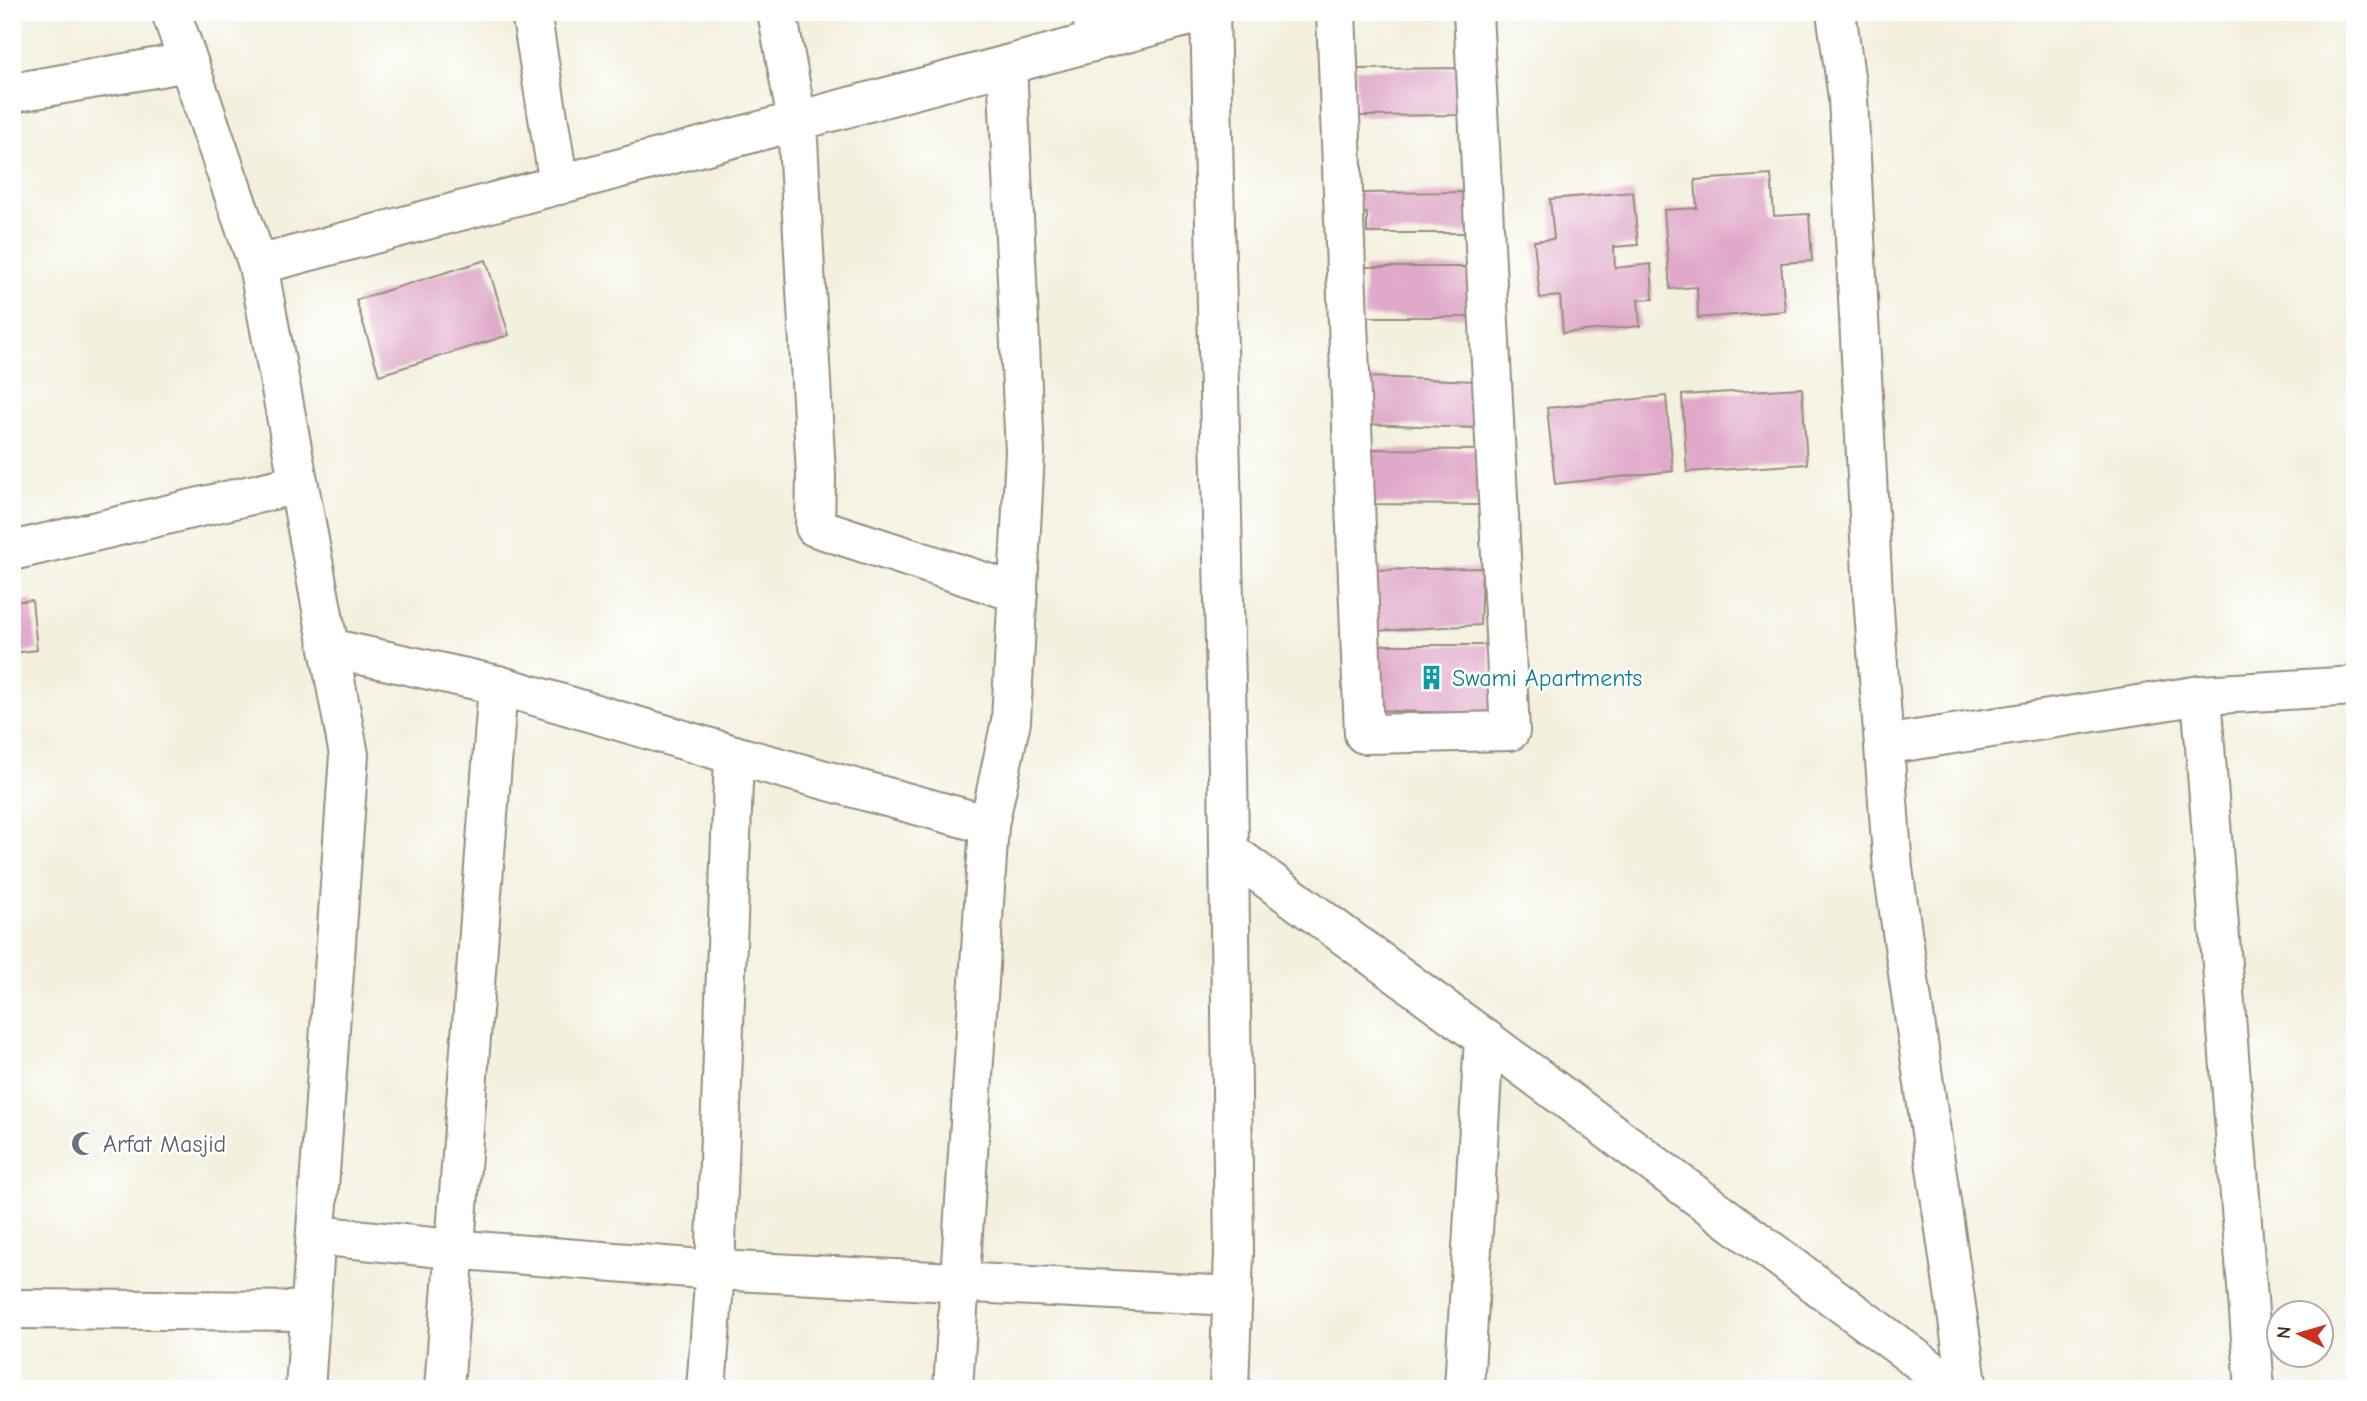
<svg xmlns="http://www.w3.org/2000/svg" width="2367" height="1401" font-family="'Comic Neue',sans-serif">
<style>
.building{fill:#e0a9c9}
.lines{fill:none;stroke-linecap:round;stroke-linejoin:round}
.minor-casing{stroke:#978d7e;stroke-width:42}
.tertiary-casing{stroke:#978d7e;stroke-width:42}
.secondary-casing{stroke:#978d7e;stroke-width:42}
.minor{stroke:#fff;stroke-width:38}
.tertiary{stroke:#fff;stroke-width:38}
.secondary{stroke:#fff;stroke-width:38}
.labels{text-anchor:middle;stroke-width:5;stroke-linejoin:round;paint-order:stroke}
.culture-label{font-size:24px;fill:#0d838f;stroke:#fff;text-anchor:start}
.worship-label{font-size:24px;fill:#5b616d;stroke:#fff;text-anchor:start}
</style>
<rect width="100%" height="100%" fill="#fff"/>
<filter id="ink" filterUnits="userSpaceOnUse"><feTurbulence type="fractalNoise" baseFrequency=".0143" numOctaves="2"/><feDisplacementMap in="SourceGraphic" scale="14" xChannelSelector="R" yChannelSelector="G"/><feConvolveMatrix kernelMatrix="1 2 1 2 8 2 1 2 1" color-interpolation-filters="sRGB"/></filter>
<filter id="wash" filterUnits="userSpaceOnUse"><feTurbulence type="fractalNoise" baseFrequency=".00686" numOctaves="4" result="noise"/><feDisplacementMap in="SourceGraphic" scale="28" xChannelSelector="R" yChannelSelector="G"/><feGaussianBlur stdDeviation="1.57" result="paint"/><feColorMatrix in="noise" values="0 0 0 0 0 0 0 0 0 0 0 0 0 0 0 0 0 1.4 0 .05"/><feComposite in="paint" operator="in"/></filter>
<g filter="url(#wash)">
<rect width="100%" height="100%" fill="#f3f0de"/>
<g id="blocks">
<g class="building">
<path d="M1467,68L1468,115L1357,116L1356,69Z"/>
<path d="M1771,175L1774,216L1809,214L1812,261L1781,263L1785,311L1698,318L1697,287L1670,289L1664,210L1697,208L1695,180Z"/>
<path d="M1471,192V233H1367V213L1357,212V193Z"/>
<path d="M1633,192L1638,245L1614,247L1615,268L1651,264L1653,299L1638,300L1640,326L1563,333L1560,296L1540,298L1534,241L1554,239L1550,199Z"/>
<path d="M486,260L509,335L379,375L356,300Z"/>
<rect x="1364" y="267" width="107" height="50"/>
<path d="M1367,377L1478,381L1476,428L1365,424Z"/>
<path d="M1802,388L1807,464L1687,472L1682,395Z"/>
<path d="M1666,396L1673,471L1555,484L1547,408Z"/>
<path d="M1368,449L1478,450V505L1367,504Z"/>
<path d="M1482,568L1480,625L1376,631L1367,570Z"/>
<path d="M32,600L37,650L12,653V602Z"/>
<path d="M1371,645H1488L1497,715L1371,710Z"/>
</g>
</g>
</g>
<g filter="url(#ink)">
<use href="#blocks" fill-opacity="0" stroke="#978d7e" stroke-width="2"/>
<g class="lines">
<defs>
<g id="minor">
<path d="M531,12L559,185"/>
<path d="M777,12L797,121L816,475L815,527L1018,593"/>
<path d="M1093,12L1094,42"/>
<path d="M1210,12L1228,769L1234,1252L1229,1389"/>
<path d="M1336,12L1364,734L1510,731L1473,12"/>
<path d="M1836,12L1848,98L1873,596L1893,869L1968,1389"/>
<path d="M12,93L188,62"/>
<path d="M12,551L298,484"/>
<path d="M329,648L498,685L444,1389"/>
<path d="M498,685L734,755L715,1270L706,1389"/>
<path d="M2201,695L2255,1389"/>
<path d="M1884,745L2201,695L2355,686"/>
<path d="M734,755L989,825L953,1389"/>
<path d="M989,825L1011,721L1025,452L1007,65"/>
<path d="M1229,851L1484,1038"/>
<path d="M316,1235L451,1249L715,1270L1233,1296"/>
<path d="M12,1309L310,1311"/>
<path d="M1464,1389L1484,1038L1957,1389"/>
</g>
<path id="tertiary" d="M258,265L1205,12"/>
<path id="secondary" d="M171,12L258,265L349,755L305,1389"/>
</defs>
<use href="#minor" class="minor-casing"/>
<use href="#tertiary" class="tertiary-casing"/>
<use href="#secondary" class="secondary-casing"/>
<use href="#minor" class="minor"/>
<use href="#tertiary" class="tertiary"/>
<use href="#secondary" class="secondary"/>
</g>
</g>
<defs>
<symbol id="building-bare" viewBox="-9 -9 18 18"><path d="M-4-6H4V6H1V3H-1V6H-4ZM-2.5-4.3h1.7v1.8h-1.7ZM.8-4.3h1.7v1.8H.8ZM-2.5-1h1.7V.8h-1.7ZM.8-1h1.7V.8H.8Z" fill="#0f9aa8" stroke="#fff" stroke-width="2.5" paint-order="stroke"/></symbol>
<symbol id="mosque-bare" viewBox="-9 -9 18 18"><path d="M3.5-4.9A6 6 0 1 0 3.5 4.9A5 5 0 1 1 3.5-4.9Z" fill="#6b7280" stroke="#fff" stroke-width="2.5" paint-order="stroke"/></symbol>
</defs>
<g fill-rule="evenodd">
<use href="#building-bare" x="1414" y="660" width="35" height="35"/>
<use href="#mosque-bare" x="66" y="1126" width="35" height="35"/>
</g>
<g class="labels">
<g class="culture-label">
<text x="1452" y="686">Swami Apartments</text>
</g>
<g class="worship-label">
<text x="103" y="1152">Arfat Masjid</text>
</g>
</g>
<rect width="2367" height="1401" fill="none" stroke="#fff" stroke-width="42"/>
<g transform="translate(2300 1334) rotate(275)"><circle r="33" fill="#ffffff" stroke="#b1aaa5" stroke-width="2"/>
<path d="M0-5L12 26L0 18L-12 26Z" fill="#c8321e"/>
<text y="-10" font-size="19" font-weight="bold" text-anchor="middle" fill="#3b2a1e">N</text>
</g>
</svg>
